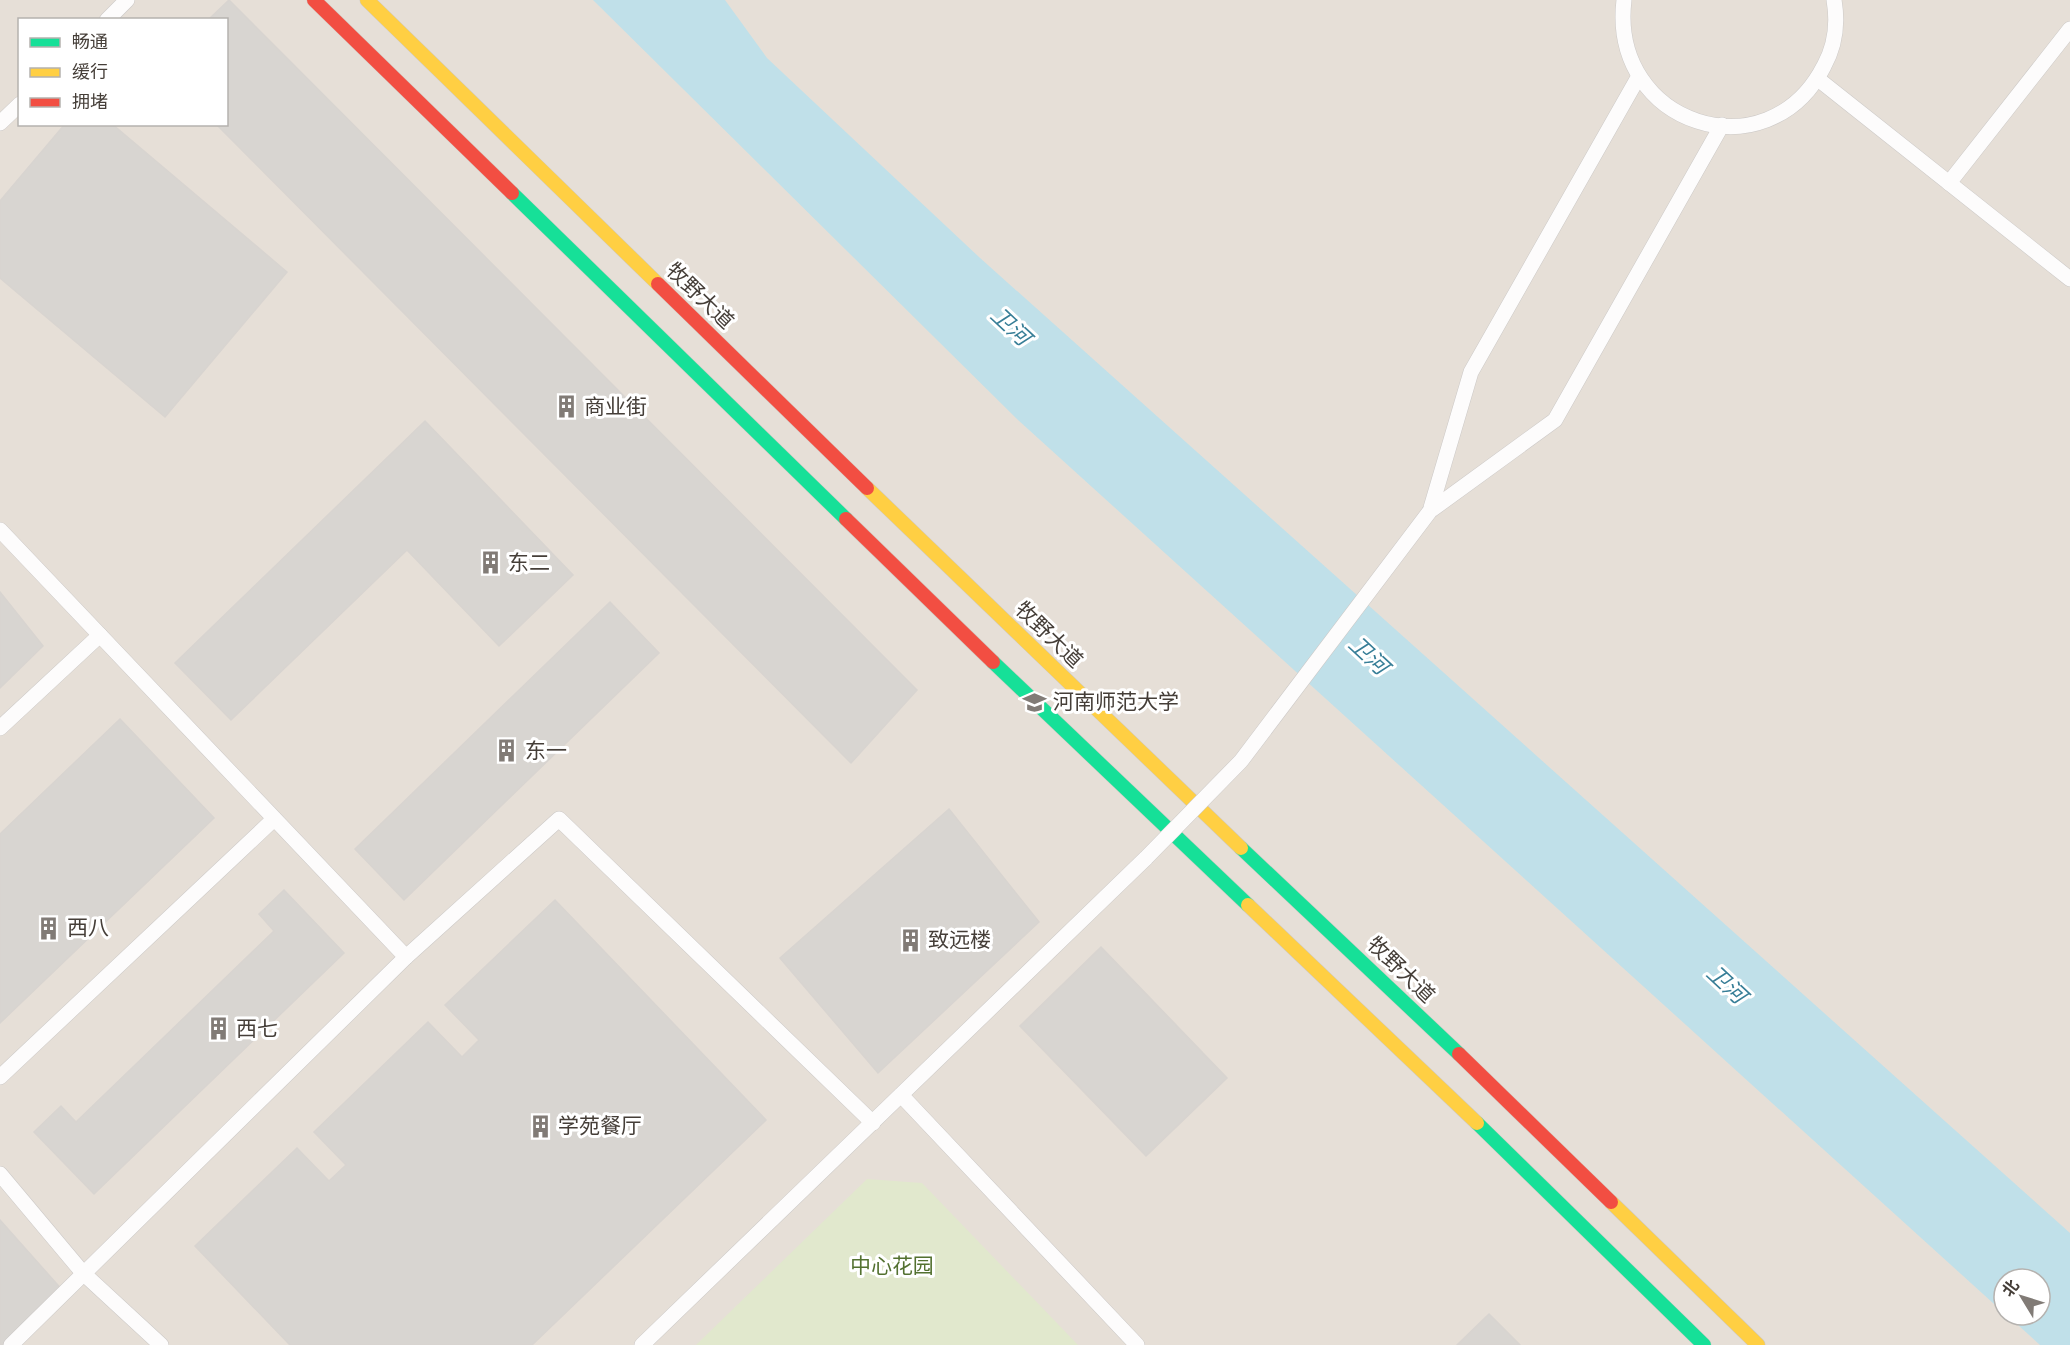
<svg xmlns="http://www.w3.org/2000/svg" width="2070" height="1345" font-family="'Varela Round','Noto Sans SC',sans-serif">
<style>
.education{fill:#e6dfd7;fill-rule:evenodd}
.green{fill:#e1e8cd}
.water{fill:#c0e0e9}
.building{fill:#d8d5d1;stroke:#d8d4d0;stroke-width:1.5}
.lines{fill:none;stroke-linecap:round;stroke-linejoin:round}
.lane-casing{stroke:#ccc9c7;stroke-width:16}
.fast-casing{stroke:#cec9c2;stroke-width:15}
.slow-casing{stroke:#cec9c2;stroke-width:15}
.jam-casing{stroke:#cec9c2;stroke-width:15}
.lane{stroke:#fdfcfc;stroke-width:15}
.fast{stroke:#16e098;stroke-width:14}
.slow{stroke:#ffcf43;stroke-width:14}
.jam{stroke:#f24e42;stroke-width:14}
.lane-bridge-casing{stroke:#ccc9c7;stroke-width:16;stroke-linecap:butt}
.lane-bridge{stroke:#fdfcfc;stroke-width:15}
.labels{text-anchor:middle;stroke-width:6;stroke-linejoin:round;paint-order:stroke}
.street-label{font-size:21px;fill:#453e38;stroke:#fff}
.poi-label{font-size:21px;fill:#453e38;stroke:#fff;text-anchor:start}
.park-label{font-size:21px;fill:#537130;stroke:#fff}
.water-label{font-size:22px;font-style:italic;fill:#377e97;stroke:#fff}
</style>
<rect width="100%" height="100%" fill="#f0edea"/>
<path class="education" d="M0,0H2070V1345H0ZM20,20H226V124H20ZM2004,1279H2040V1315H2004Z"/>
<path class="green" d="M867,1179L922,1183L1078,1345H696Z"/>
<path class="water" d="M593,0H725L767,58L979,257L2070,1233V1345H2040L2007,1315H2040V1279H2004V1313L1018,420Z"/>
<g class="building">
<path d="M229,0L917,690L851,763L216,124H226V20H208Z"/>
<path d="M65,124H112L287,272L165,417L0,278V201Z"/>
<path d="M425,421L573,575L499,646L407,550L231,720L175,663Z"/>
<path d="M0,592L43,646L0,688Z"/>
<path d="M610,602L659,653L404,900L355,849Z"/>
<path d="M120,719L214,818L0,1023V834Z"/>
<path d="M949,809L1039,922L878,1073L780,958Z"/>
<path d="M284,890L344,953L94,1194L34,1132L61,1106L76,1122L274,931L259,914Z"/>
<path d="M555,900L766,1120L532,1345H290L195,1246L297,1148L329,1181L346,1165L314,1132L428,1022L462,1057L479,1040L445,1005Z"/>
<path d="M1101,947L1227,1078L1146,1156L1020,1026Z"/>
<path d="M0,1220L64,1292L11,1345H0Z"/>
<path d="M1489,1314L1520,1345H1457Z"/>
</g>
<g class="lines">
<defs>
<g id="lane">
<path d="M1624,0C1609,125 1768,176 1824,66C1835,46 1838,23 1834,0"/>
<path d="M107,20L127,0"/>
<path d="M1818,79L2070,279"/>
<path d="M0,123L20,104"/>
<path d="M1949,183L2070,29"/>
<path d="M1430,511L1555,420L1722,125"/>
<path d="M1430,511L1471,372L1639,76"/>
<path d="M0,530L406,957L11,1345"/>
<path d="M0,728L100,635"/>
<path d="M406,957L559,819L873,1123"/>
<path d="M0,1077L274,819"/>
<path d="M901,1095L1137,1345"/>
<path d="M0,1174L83,1273L161,1345"/>
<path d="M642,1345L1146,858"/>
</g>
<g id="fast">
<path d="M512,193L846,519"/>
<path d="M993,662L1248,905"/>
<path d="M1241,848L1459,1054"/>
<path d="M1477,1123L1704,1345"/>
</g>
<g id="slow">
<path d="M367,0L658,284"/>
<path d="M867,488L1241,848"/>
<path d="M1248,905L1477,1123"/>
<path d="M1611,1202L1758,1345"/>
</g>
<g id="jam">
<path d="M314,0L512,193"/>
<path d="M658,284L867,488"/>
<path d="M846,519L993,662"/>
<path d="M1459,1054L1611,1202"/>
</g>
</defs>
<use href="#lane" class="lane-casing"/>
<use href="#fast" class="fast-casing"/>
<use href="#slow" class="slow-casing"/>
<use href="#jam" class="jam-casing"/>
<use href="#lane" class="lane"/>
<use href="#fast" class="fast"/>
<use href="#slow" class="slow"/>
<use href="#jam" class="jam"/>
<defs>
<path id="lane-bridge" d="M1146,858L1241,761L1430,511"/>
</defs>
<use href="#lane-bridge" class="lane-bridge-casing"/>
<use href="#lane-bridge" class="lane-bridge"/>
</g>
<defs>
<symbol id="building-bare" viewBox="-9 -9 18 18"><path d="M-4-6H4V6H1V3H-1V6H-4ZM-2.5-4.3h1.7v1.8h-1.7ZM.8-4.3h1.7v1.8H.8ZM-2.5-1h1.7V.8h-1.7ZM.8-1h1.7V.8H.8Z" fill="#817b76" stroke="#fff" stroke-width="2.5" paint-order="stroke"/></symbol>
<symbol id="university-bare" viewBox="-9 -9 18 18"><path d="M0-5L7-2L0 1L-7-2ZM-4 1L0 2.5L4 1V4Q0 6-4 4Z" fill="#817b76" stroke="#fff" stroke-width="2.5" paint-order="stroke"/></symbol>
</defs>
<g fill-rule="evenodd">
<use href="#building-bare" x="550" y="390" width="33" height="33"/>
<use href="#building-bare" x="474" y="546" width="33" height="33"/>
<use href="#university-bare" x="1018" y="686" width="33" height="33"/>
<use href="#building-bare" x="490" y="734" width="33" height="33"/>
<use href="#building-bare" x="32" y="912" width="33" height="33"/>
<use href="#building-bare" x="894" y="924" width="33" height="33"/>
<use href="#building-bare" x="202" y="1012" width="33" height="33"/>
<use href="#building-bare" x="524" y="1110" width="33" height="33"/>
</g>
<g class="labels">
<g class="street-label">
<text transform="translate(700 296) rotate(44)" y="7">牧野大道</text>
<text transform="translate(1049 635) rotate(44)" y="7">牧野大道</text>
<text transform="translate(1401 970) rotate(44)" y="7">牧野大道</text>
</g>
<g class="poi-label">
<text x="584" y="414">商业街</text>
<text x="508" y="570">东二</text>
<text x="1053" y="709">河南师范大学</text>
<text x="525" y="758">东一</text>
<text x="67" y="935">西八</text>
<text x="928" y="947">致远楼</text>
<text x="236" y="1036">西七</text>
<text x="558" y="1133">学苑餐厅</text>
</g>
<g class="park-label">
<text x="892" y="1273">中心花园</text>
</g>
<g class="water-label">
<text transform="translate(1011 326) rotate(43)" y="8">卫河</text>
<text transform="translate(1369 655) rotate(43)" y="8">卫河</text>
<text transform="translate(1727 984) rotate(43)" y="8">卫河</text>
</g>
</g>
<rect x="18" y="18" width="210" height="108" fill="#ffffff" stroke="#b5b2af" stroke-width="1.5"/>
<rect x="30" y="38" width="30" height="9" fill="#16e098" stroke="#b5b2af" stroke-width="1.5"/>
<text x="72" y="48" font-size="18" fill="#453e38">畅通</text>
<rect x="30" y="68" width="30" height="9" fill="#ffcf43" stroke="#b5b2af" stroke-width="1.5"/>
<text x="72" y="78" font-size="18" fill="#453e38">缓行</text>
<rect x="30" y="98" width="30" height="9" fill="#f24e42" stroke="#b5b2af" stroke-width="1.5"/>
<text x="72" y="108" font-size="18" fill="#453e38">拥堵</text>
<g transform="translate(2022 1297) rotate(308)"><circle r="28" fill="#ffffff" stroke="#b5b2af" stroke-width="1.5"/>
<path d="M0-4.5L10 22L0 15L-10 22Z" fill="#817b76"/>
<text y="-9" font-size="16" font-weight="bold" text-anchor="middle" fill="#453e38">北</text>
</g>
</svg>
